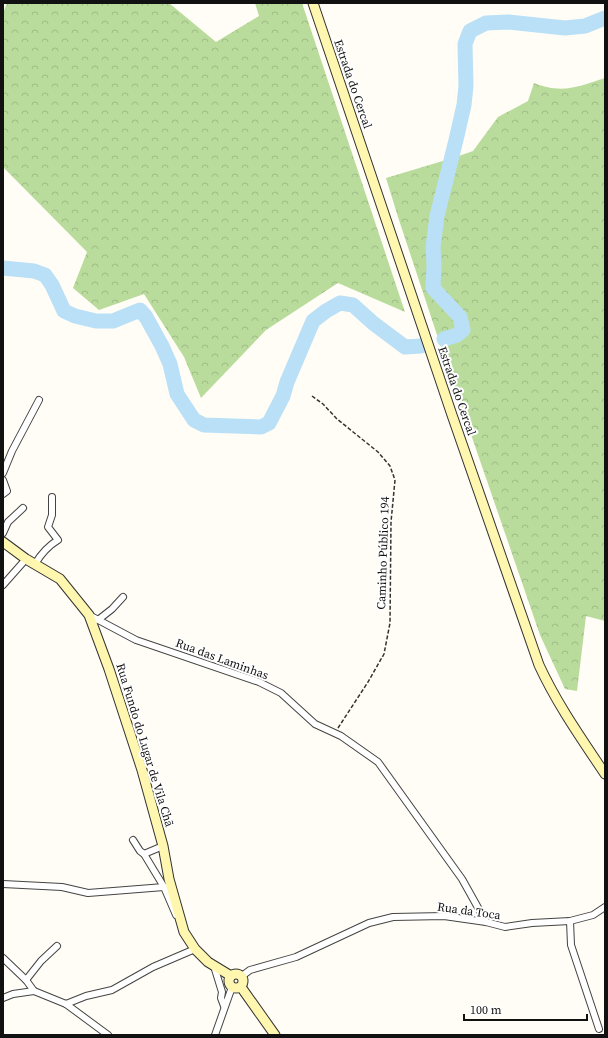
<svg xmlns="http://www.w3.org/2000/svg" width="608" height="1038" font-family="'Source Serif 4',serif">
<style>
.forest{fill:url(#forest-crowns)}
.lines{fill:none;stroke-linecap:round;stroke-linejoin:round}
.river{stroke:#b9e0f7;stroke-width:15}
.street-casing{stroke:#444;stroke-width:8}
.secondary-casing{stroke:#333;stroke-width:11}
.path{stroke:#333;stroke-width:1.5;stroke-dasharray:4 2;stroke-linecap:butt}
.street{stroke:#fff;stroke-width:6}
.secondary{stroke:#fff6b0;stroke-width:9}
.labels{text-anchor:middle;stroke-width:4;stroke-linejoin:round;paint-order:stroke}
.street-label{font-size:12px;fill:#111;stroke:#fff}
</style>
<defs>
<pattern id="forest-crowns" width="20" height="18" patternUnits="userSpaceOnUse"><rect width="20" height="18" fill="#b9dc9c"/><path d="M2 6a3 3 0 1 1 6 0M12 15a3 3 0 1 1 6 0" fill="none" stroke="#9ebc85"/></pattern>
</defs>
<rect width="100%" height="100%" fill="#fffdf5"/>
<g class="forest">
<path d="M7,3H169L216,42L259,16L255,3H302L405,312L338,283L266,330L201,398L184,357L144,294L99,310L73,288L87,252L3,167V13Z"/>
<path d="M605,78V621L586,616L577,691L565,689L540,635L444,356L398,217L386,178L456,157L473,151L498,117L528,101L534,83C561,94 578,87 605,78Z"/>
</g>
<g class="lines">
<g class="river">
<path d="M3,268L34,271L45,275L52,285L64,311L75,316L96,321H113L140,310L146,317L162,346L170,364L177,394L194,420L204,425L261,427L269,423L283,396L287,382L313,321L326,311L340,303L353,305L373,323L405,347L421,346"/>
<path d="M444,339L457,335L463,330L460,317L433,288L434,265L433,247L437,216L456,140L464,105L466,86L465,44L470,31L486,23L508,22L565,28L585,26L605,18"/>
</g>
<defs>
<g id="street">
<path d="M3,473L12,451L39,400"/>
<path d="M3,480L7,491L3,494"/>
<path d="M3,533L8,522L23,508"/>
<path d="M35,564C41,554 48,546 58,540L48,527L52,515V497"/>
<path d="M3,585L26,559"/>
<path d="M89,615L136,640L259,682L281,693L315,724L341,736L378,762L462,879L486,922"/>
<path d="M98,620L112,609L123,597"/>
<path d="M133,840L140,851L144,854"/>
<path d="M163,846L144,854L164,887"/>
<path d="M3,884L62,887L88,893L164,887L176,915"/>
<path d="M570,921L571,945L599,1029"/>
<path d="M3,958L26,980L34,991L66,1004L86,996L112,990L153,967L195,949"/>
<path d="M214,966L222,992L221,998L224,1006"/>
<path d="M242,976L250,970L296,957L369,923L393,917L444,916L486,922L505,927L532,923L570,921L593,915L605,907"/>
<path d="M26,980L41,961L57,946"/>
<path d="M3,998L13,994L34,991"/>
<path d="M66,1004L108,1035"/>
<path d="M215,1035L232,987"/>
</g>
<g id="secondary">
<path d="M313,3L452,415L539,665C557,704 581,738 605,774"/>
<path d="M3,542L26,559L60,579L89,615L109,669L142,770L163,846L169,879L184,932L195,949L208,962L231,976"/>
<circle cx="236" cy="981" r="7"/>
<path d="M241,987L275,1035"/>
</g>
</defs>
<use href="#street" class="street-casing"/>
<use href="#secondary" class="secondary-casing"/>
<path class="path" d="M312,396L323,404L337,419L378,452L390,466L395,480L391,522L390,623L384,654L368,682L338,728"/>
<use href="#street" class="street"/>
<use href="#secondary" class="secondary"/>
</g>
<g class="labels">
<g class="street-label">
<text transform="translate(353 84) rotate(71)" y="4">Estrada do Cercal</text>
<text transform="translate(457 391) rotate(71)" y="4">Estrada do Cercal</text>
<text transform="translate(383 553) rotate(-88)" y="4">Caminho Público 194</text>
<text transform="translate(222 659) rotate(20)" y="4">Rua das Laminhas</text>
<text transform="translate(145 745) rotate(73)" y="4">Rua Fundo do Lugar de Vila Chã</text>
<text transform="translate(469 911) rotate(8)" y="4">Rua da Toca</text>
</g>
</g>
<rect width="608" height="1038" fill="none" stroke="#111111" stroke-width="8"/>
<path d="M464 1014v6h123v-6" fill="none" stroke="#111111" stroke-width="2"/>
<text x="470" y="1014" font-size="12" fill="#111111" stroke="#ffffff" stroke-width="3" paint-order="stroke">100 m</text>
</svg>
